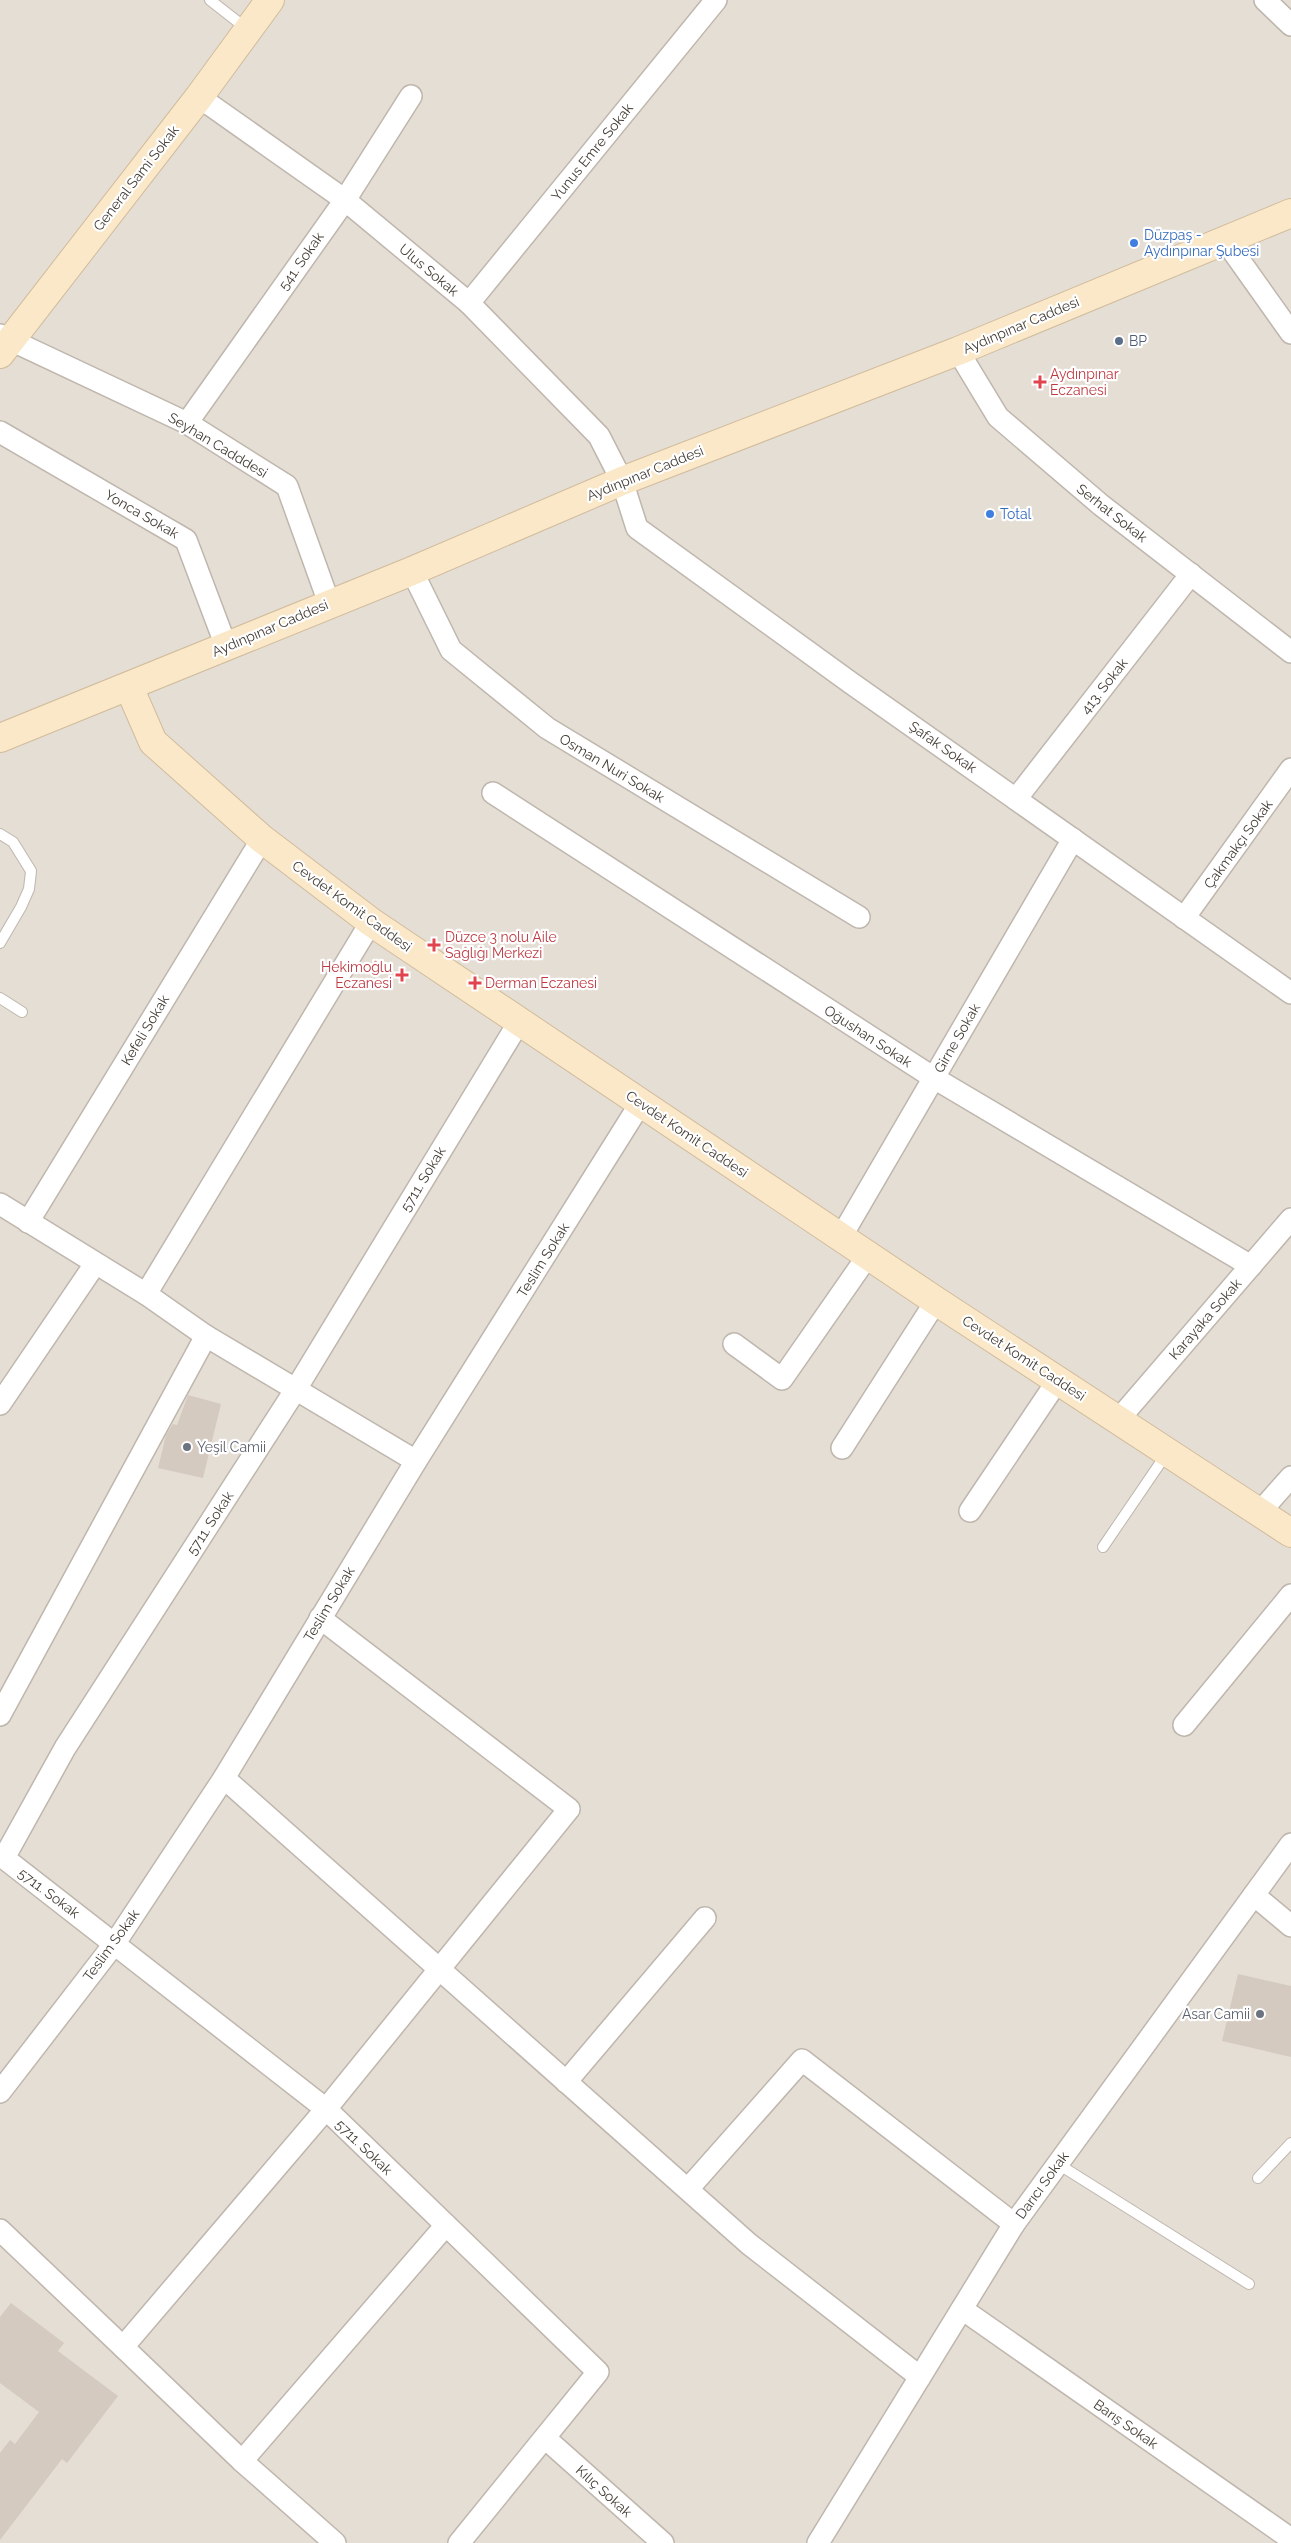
<svg xmlns="http://www.w3.org/2000/svg" width="1291" height="2543" font-family="Raleway,sans-serif">
<style>
.residential{fill:#e5ded5}
.building{fill:#d5cac0}
.lines{fill:none;stroke-linecap:round;stroke-linejoin:round}
.lane-casing{stroke:#bfb6ad;stroke-width:12}
.street-casing{stroke:#bfb6ad;stroke-width:24}
.secondary-casing{stroke:#d1bc9c;stroke-width:30}
.lane{stroke:#fff;stroke-width:10}
.street{stroke:#fff;stroke-width:21}
.secondary{stroke:#fae8c8;stroke-width:28}
.shop-dot{fill:#3f7fe0;stroke:#fff;stroke-width:2}
.service-dot{fill:#5c6f8a;stroke:#fff;stroke-width:2}
.health-dot{fill:#e0444e;stroke:#fff;stroke-width:2}
.worship-dot{fill:#6b7280;stroke:#fff;stroke-width:2}
.labels{text-anchor:middle;stroke-width:4.5;stroke-linejoin:round;paint-order:stroke}
.street-label{font-size:14px;fill:#443d36;stroke:#fff}
.shop-label{font-size:14px;fill:#366cbe;stroke:#fff;text-anchor:start}
.service-label{font-size:14px;fill:#4e5e75;stroke:#fff;text-anchor:start}
.health-label{font-size:14px;fill:#be3a42;stroke:#fff;text-anchor:start}
.worship-label{font-size:14px;fill:#5b616d;stroke:#fff;text-anchor:start}
</style>
<rect width="100%" height="100%" fill="#f2ede6"/>
<rect class="residential" x="0" y="0" width="1291" height="2543"/>
<g class="building">
<path d="M188,1395L221,1404L203,1478L158,1468L166,1435L173,1424L177,1425Z"/>
<path d="M1238,1974L1291,1986V2057L1222,2041Z"/>
<path d="M11,2303L64,2343L58,2351L118,2396L67,2463L62,2459L0,2540V2453L10,2440L15,2444L39,2412L0,2383V2317Z"/>
</g>
<g class="lines">
<defs>
<g id="lane">
<path d="M210,0L247,29"/>
<path d="M0,834L13,842L31,871L29,889L21,907L0,943"/>
<path d="M0,998L22,1012"/>
<path d="M1103,1547L1167,1453"/>
<path d="M1058,2164L1249,2284"/>
<path d="M1258,2178L1291,2143"/>
</g>
<g id="street">
<path d="M1265,0L1291,25"/>
<path d="M199,97L345,200L469,303L599,436L622,481L637,528L851,683L1291,993"/>
<path d="M1225,240L1291,333"/>
<path d="M469,303L716,0"/>
<path d="M0,335L187,423L287,486L329,603"/>
<path d="M958,351L998,417L1101,505L1291,652"/>
<path d="M187,423L345,200L411,96"/>
<path d="M0,432L186,540L226,646"/>
<path d="M412,571L451,650L547,728L859,917"/>
<path d="M493,793L934,1078L1251,1266"/>
<path d="M1016,799L1191,574"/>
<path d="M1184,918L1291,769"/>
<path d="M0,1204L146,1294L206,1336L416,1461"/>
<path d="M28,1222L262,839"/>
<path d="M841,1237L1073,839"/>
<path d="M146,1294L371,922"/>
<path d="M734,1344L782,1379L869,1254"/>
<path d="M0,1404L95,1264"/>
<path d="M1119,1419L1291,1219"/>
<path d="M842,1448L936,1301"/>
<path d="M970,1511L1058,1380"/>
<path d="M1260,1512L1291,1477"/>
<path d="M320,1618L569,1809L326,2109L123,2347L242,2461L335,2543"/>
<path d="M0,1715L206,1336"/>
<path d="M1184,1725L1291,1595"/>
<path d="M224,1778L749,2244L920,2377"/>
<path d="M1254,1895L1291,1926"/>
<path d="M566,2082L705,1918"/>
<path d="M0,2092L115,1943L224,1778L416,1461L640,1104"/>
<path d="M688,2189L802,2060L1014,2224"/>
<path d="M0,2230L123,2347"/>
<path d="M962,2309L1291,2539"/>
<path d="M545,2438L663,2543"/>
<path d="M242,2461L446,2225"/>
<path d="M459,2543L598,2372L326,2109L4,1858L65,1748L296,1389L519,1022"/>
<path d="M818,2543L1014,2224L1291,1844"/>
</g>
<g id="secondary">
<path d="M0,354L199,97L270,0"/>
<path d="M129,687L153,742L262,839L371,922L936,1301L1291,1533"/>
<path d="M0,738L412,571L622,481L958,351L1291,213"/>
</g>
</defs>
<use href="#lane" class="lane-casing"/>
<use href="#street" class="street-casing"/>
<use href="#secondary" class="secondary-casing"/>
<use href="#lane" class="lane"/>
<use href="#street" class="street"/>
<use href="#secondary" class="secondary"/>
</g>
<g class="shop-dot">
<circle cx="1134" cy="243" r="5"/>
<circle cx="990" cy="514" r="5"/>
</g>
<circle class="service-dot" cx="1119" cy="341" r="5"/>
<g class="health-dot">
<path d="M1037.5 374.5h5v5h5v5h-5v5h-5v-5h-5v-5h5z"/>
<path d="M431.5 937.5h5v5h5v5h-5v5h-5v-5h-5v-5h5z"/>
<path d="M399.5 967.5h5v5h5v5h-5v5h-5v-5h-5v-5h5z"/>
<path d="M472.5 975.5h5v5h5v5h-5v5h-5v-5h-5v-5h5z"/>
</g>
<g class="worship-dot">
<circle cx="187" cy="1447" r="5"/>
<circle cx="1260" cy="2014" r="5"/>
</g>
<g class="labels">
<g class="street-label">
<text transform="translate(592 152) rotate(-51)" y="5">Yunus Emre Sokak</text>
<text transform="translate(136 178) rotate(-52)" y="5">General Sami Sokak</text>
<text transform="translate(301 261) rotate(-55)" y="5">541. Sokak</text>
<text transform="translate(429 270) rotate(40)" y="5">Ulus Sokak</text>
<text transform="translate(1021 325) rotate(-23)" y="5">Aydınpınar Caddesi</text>
<text transform="translate(218 445) rotate(31)" y="5">Seyhan Cadddesi</text>
<text transform="translate(645 473) rotate(-22)" y="5">Aydınpınar Caddesi</text>
<text transform="translate(1112 513) rotate(38)" y="5">Serhat Sokak</text>
<text transform="translate(142 514) rotate(30)" y="5">Yonca Sokak</text>
<text transform="translate(270 628) rotate(-23)" y="5">Aydınpınar Caddesi</text>
<text transform="translate(1104 686) rotate(-52)" y="5">413. Sokak</text>
<text transform="translate(943 747) rotate(35)" y="5">Şafak Sokak</text>
<text transform="translate(612 768) rotate(31)" y="5">Osman Nuri Sokak</text>
<text transform="translate(1238 844) rotate(-54)" y="5">Çakmakçı Sokak</text>
<text transform="translate(352 906) rotate(36)" y="5">Cevdet Komit Caddesi</text>
<text transform="translate(145 1030) rotate(-59)" y="5">Kefeli Sokak</text>
<text transform="translate(868 1036) rotate(33)" y="5">Oğushan Sokak</text>
<text transform="translate(957 1038) rotate(-60)" y="5">Girne Sokak</text>
<text transform="translate(687 1134) rotate(34)" y="5">Cevdet Komit Caddesi</text>
<text transform="translate(423 1179) rotate(-59)" y="5">5711. Sokak</text>
<text transform="translate(543 1260) rotate(-58)" y="5">Teslim Sokak</text>
<text transform="translate(1205 1319) rotate(-49)" y="5">Karayaka Sokak</text>
<text transform="translate(1024 1358) rotate(33)" y="5">Cevdet Komit Caddesi</text>
<text transform="translate(210 1523) rotate(-57)" y="5">5711. Sokak</text>
<text transform="translate(329 1604) rotate(-59)" y="5">Teslim Sokak</text>
<text transform="translate(49 1893) rotate(37)" y="5">5711. Sokak</text>
<text transform="translate(111 1945) rotate(-54)" y="5">Teslim Sokak</text>
<text transform="translate(364 2147) rotate(44)" y="5">5711. Sokak</text>
<text transform="translate(1042 2185) rotate(-54)" y="5">Darıcı Sokak</text>
<text transform="translate(1126 2424) rotate(35)" y="5">Barış Sokak</text>
<text transform="translate(604 2491) rotate(42)" y="5">Kılıç Sokak</text>
</g>
<g class="shop-label">
<text x="1144" y="240">Düzpaş -<tspan x="1144" dy="16">Aydınpınar Şubesi</tspan></text>
<text x="1000" y="519">Total</text>
</g>
<g class="service-label">
<text x="1129" y="346">BP</text>
</g>
<g class="health-label">
<text x="1050" y="379">Aydınpınar<tspan x="1050" dy="16">Eczanesi</tspan></text>
<text x="445" y="942">Düzce 3 nolu Aile<tspan x="445" dy="16">Sağlığı Merkezi</tspan></text>
<text x="392" y="972" text-anchor="end">Hekimoğlu<tspan x="392" dy="16">Eczanesi</tspan></text>
<text x="485" y="988">Derman Eczanesi</text>
</g>
<g class="worship-label">
<text x="197" y="1452">Yeşil Camii</text>
<text x="1250" y="2019" text-anchor="end">Asar Camii</text>
</g>
</g>
</svg>
